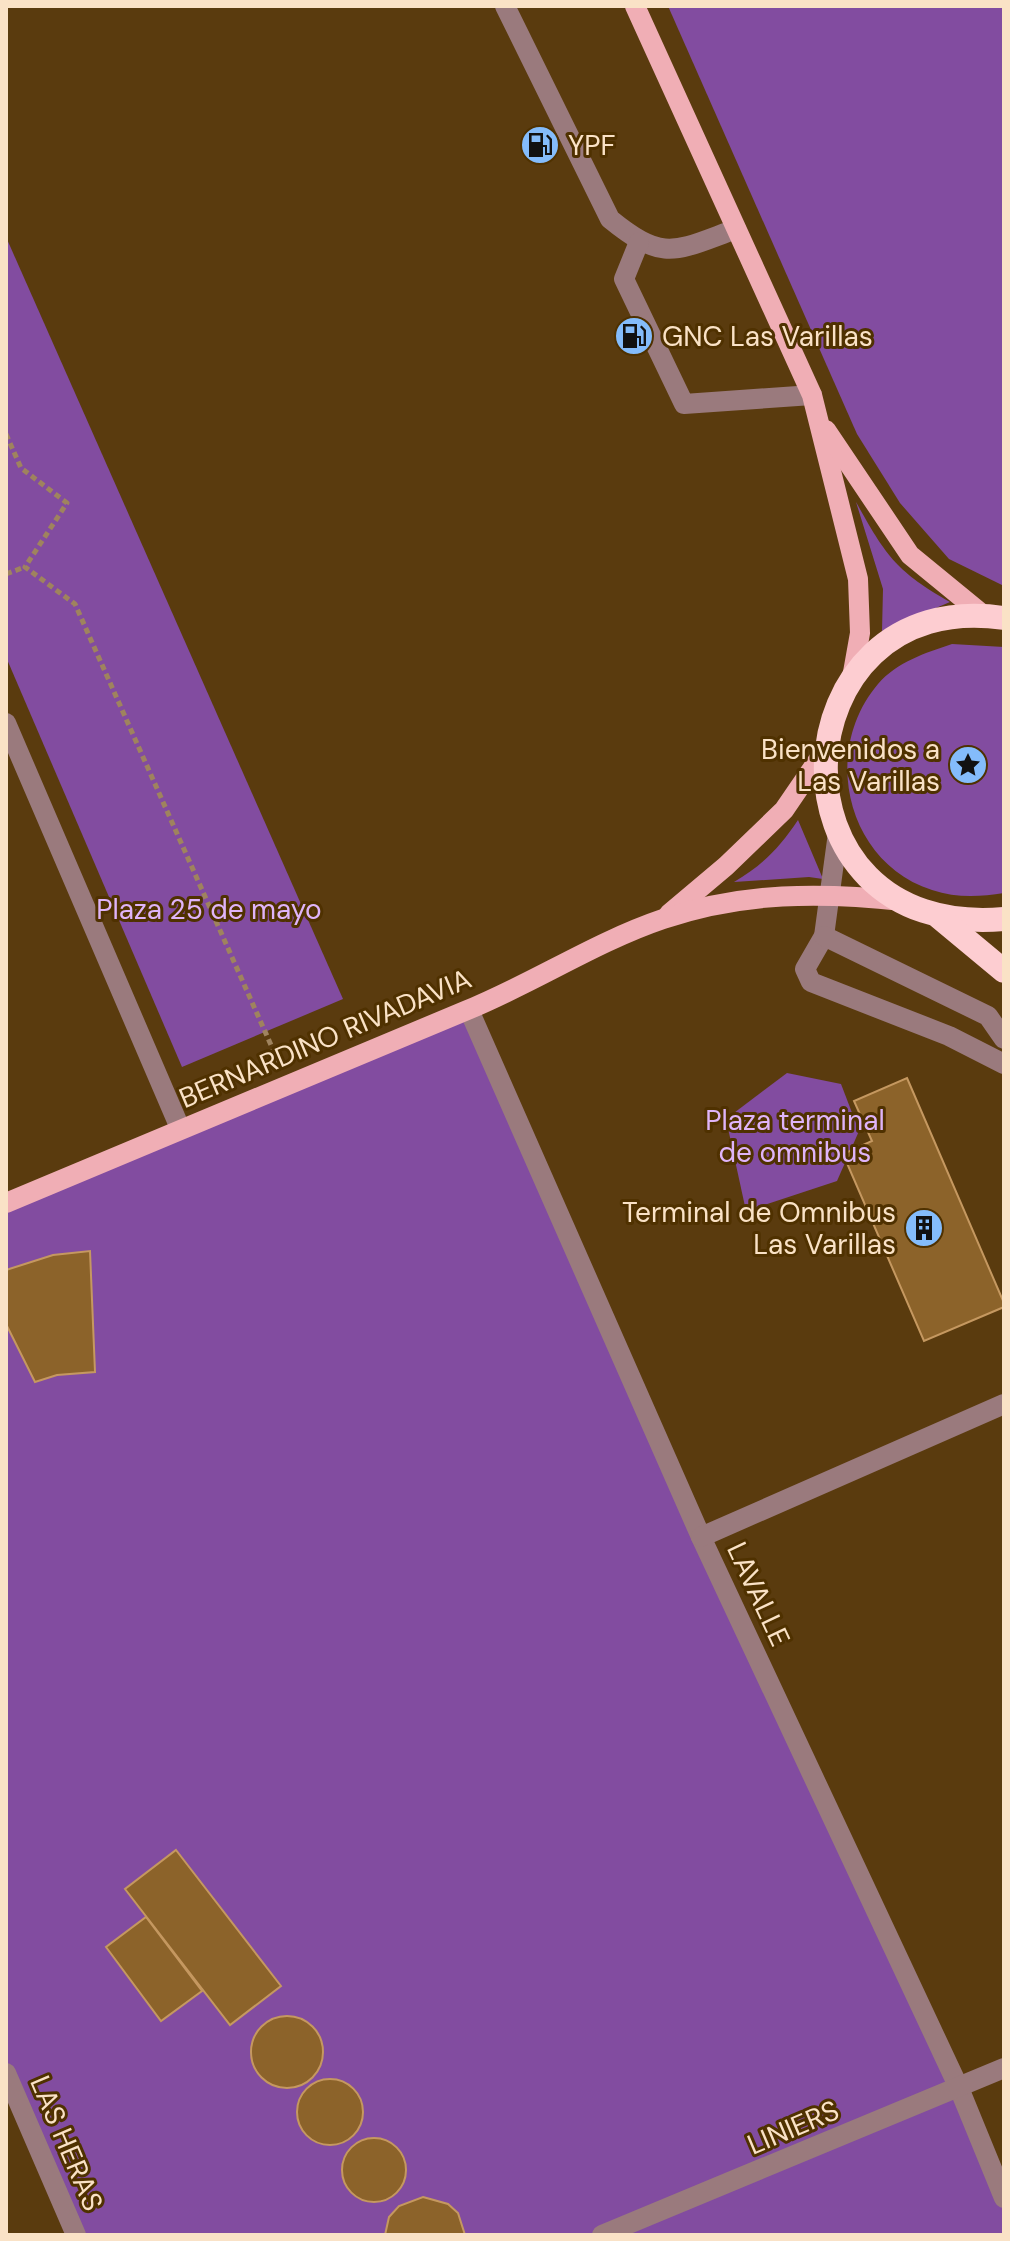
<svg xmlns="http://www.w3.org/2000/svg" width="1010" height="2241" font-family="'DM Sans',sans-serif">
<style>
.green{fill:#824ca0}
.building{fill:#8c632a;stroke:#c59860;stroke-width:2}
.lines{fill:none;stroke-linecap:round;stroke-linejoin:round}
.path{stroke:#9f835e;stroke-width:5;stroke-dasharray:6 4;stroke-linecap:butt}
.minor{stroke:#9a7a7d;stroke-width:20}
.major{stroke:#f0aeb5;stroke-width:20}
.highway{stroke:#fdcdd1;stroke-width:24}
.labels{text-anchor:middle;stroke-width:6;stroke-linejoin:round;paint-order:stroke}
.poi-label{font-size:28px;fill:#fae2c6;stroke:#4f3100;text-anchor:start}
.park-label{font-size:28px;fill:#dfb4f9;stroke:#4f3100}
.street-label{font-size:28px;fill:#fae2c6;stroke:#4f3100}
</style>
<rect width="100%" height="100%" fill="#5a3b0e"/>
<g class="green">
<path d="M668,6H1004V586L949,559L900,503L857,434Z"/>
<path d="M6,237L343,999L182,1067L6,657Z"/>
<path d="M856,502C886,556 896,571 950,602L882,631L883,589Z"/>
<path d="M952,644L1004,647V893C979,897 956,898 932,890C846,862 821,751 878,684C897,662 925,653 952,644Z"/>
<path d="M798,820L823,879L809,877L734,882C763,865 780,847 798,820Z"/>
<path d="M469,1010L1004,2197V2235H75L6,2076V1203Z"/>
<path d="M787,1073L841,1084L859,1131L837,1181L746,1211L726,1119Z"/>
</g>
<g class="building">
<path d="M907,1078L1004,1303V1307L924,1341L843,1154L872,1141L854,1101Z"/>
<path d="M90,1251L95,1372L57,1375L35,1382L6,1324V1270L53,1255Z"/>
<path d="M176,1850L281,1986L230,2025L125,1889Z"/>
<path d="M146,1917L202,1991L161,2021L106,1947Z"/>
<circle cx="287" cy="2052" r="36"/>
<circle cx="330" cy="2112" r="33"/>
<circle cx="374" cy="2170" r="32"/>
<path d="M423,2197L448,2204L458,2213L465,2235H385L389,2217L399,2206Z"/>
</g>
<g class="lines">
<g class="path">
<path d="M6,434L21,468L67,503L25,567L75,604L279,1063"/>
<path d="M6,574L25,567"/>
</g>
<g class="minor">
<path d="M505,6L610,219C664,263 675,251 736,229"/>
<path d="M639,242L624,279L684,404L812,395"/>
<path d="M6,723L180,1128"/>
<path d="M838,833L824,936L805,969L811,982L949,1036L1004,1064"/>
<path d="M824,936L988,1016L1004,1039"/>
<path d="M469,1010L701,1537L959,2088L1004,2198"/>
<path d="M701,1537L1004,1404"/>
<path d="M6,2073L76,2235"/>
<path d="M602,2235L1004,2068"/>
</g>
<g class="major">
<path d="M635,6L812,395L858,579L860,633L852,678"/>
<path d="M826,430L910,555L982,614"/>
<path d="M669,914L726,866L784,810L825,750"/>
<path d="M6,1203C159,1138 312,1074 465,1011C532,984 595,942 663,919C743,892 821,892 903,901"/>
</g>
<g class="highway">
<path d="M1004,618C776,584 757,941 1004,919"/>
<path d="M939,917L1004,971"/>
</g>
</g>
<defs>
<symbol id="fuel-disc" viewBox="-11 -11 22 22"><circle r="9.5" fill="#84bcfb" stroke="#4f3100"/><path d="M-5.5-6h7V0h2V4h1.3V-2.5L3-4.5l.8-.8L6-3V5H2.5V1h-1V6h-7ZM-4.2-4.7v3.2H.2V-4.7Z" fill="#111"/></symbol>
<symbol id="sight-disc" viewBox="-11 -11 22 22"><circle r="9.5" fill="#84bcfb" stroke="#4f3100"/><path d="M0-6L1.8-2.2L6-1.7L2.9 1.2L3.7 5.4L0 3.3L-3.7 5.4L-2.9 1.2L-6-1.7L-1.8-2.2Z" fill="#111"/></symbol>
<symbol id="building-disc" viewBox="-11 -11 22 22"><circle r="9.5" fill="#84bcfb" stroke="#4f3100"/><path d="M-4-6H4V6H1V3H-1V6H-4ZM-2.5-4.3h1.7v1.8h-1.7ZM.8-4.3h1.7v1.8H.8ZM-2.5-1h1.7V.8h-1.7ZM.8-1h1.7V.8H.8Z" fill="#111"/></symbol>
</defs>
<g fill-rule="evenodd">
<use href="#fuel-disc" x="518" y="123" width="44" height="44"/>
<use href="#fuel-disc" x="612" y="314" width="44" height="44"/>
<use href="#sight-disc" x="946" y="743" width="44" height="44"/>
<use href="#building-disc" x="902" y="1206" width="44" height="44"/>
</g>
<g class="labels">
<g class="poi-label">
<text x="568" y="155">YPF</text>
<text x="662" y="346">GNC Las Varillas</text>
<text x="940" y="759" text-anchor="end">Bienvenidos a<tspan x="940" dy="32">Las Varillas</tspan></text>
<text x="896" y="1222" text-anchor="end">Terminal de Omnibus<tspan x="896" dy="32">Las Varillas</tspan></text>
</g>
<g class="park-label">
<text x="209" y="919">Plaza 25 de mayo</text>
<text x="795" y="1130">Plaza terminal<tspan x="795" dy="32">de omnibus</tspan></text>
</g>
<g class="street-label">
<text transform="translate(325 1038) rotate(-23)" y="10">BERNARDINO RIVADAVIA</text>
<text transform="translate(759 1594) rotate(65)" y="10">LAVALLE</text>
<text transform="translate(793 2127) rotate(-23)" y="10">LINIERS</text>
<text transform="translate(67 2143) rotate(67)" y="10">LAS HERAS</text>
</g>
</g>
<rect width="1010" height="2241" fill="none" stroke="#fae2c6" stroke-width="16"/>
</svg>
